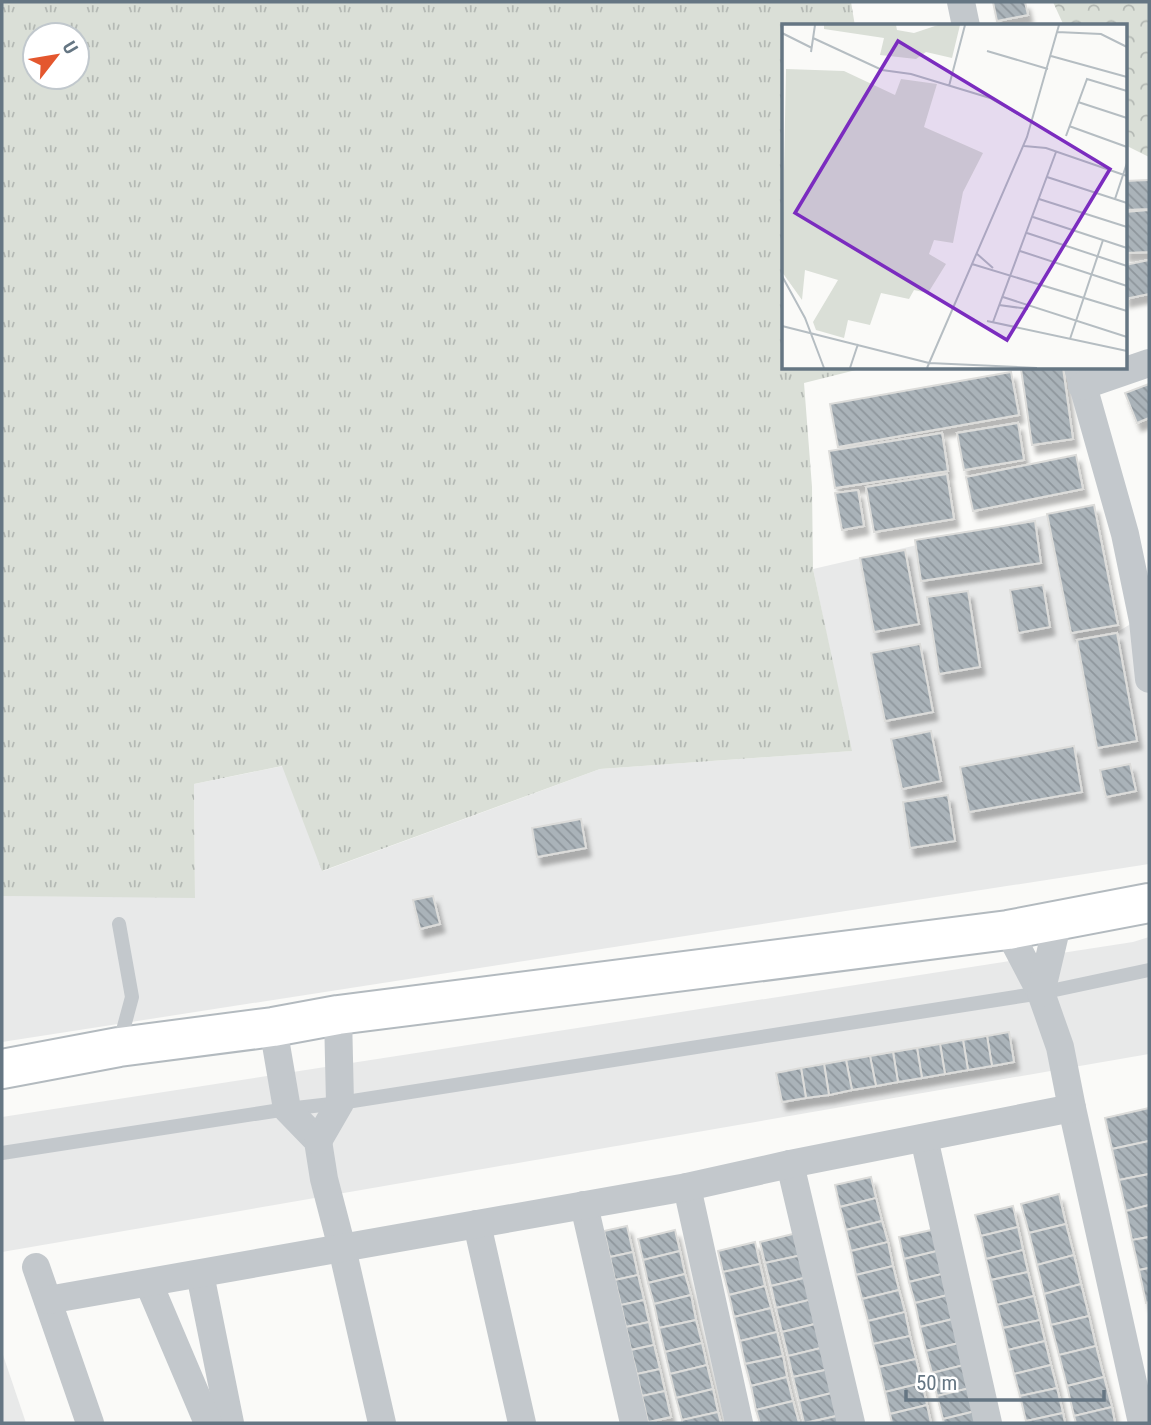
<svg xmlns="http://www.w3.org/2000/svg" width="1151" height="1425" font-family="'Roboto Condensed',sans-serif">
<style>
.built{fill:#e8e9e9}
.grass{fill:url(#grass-tufts);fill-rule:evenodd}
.forest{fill:url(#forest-crowns)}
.building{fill:url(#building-back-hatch);stroke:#dcdcda;stroke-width:2;filter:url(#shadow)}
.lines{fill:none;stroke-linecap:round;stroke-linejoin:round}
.secondary-casing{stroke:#b3babf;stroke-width:42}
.service{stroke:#c3c8cc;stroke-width:14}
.minor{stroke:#c3c8cc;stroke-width:28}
.secondary{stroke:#fff;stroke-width:38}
.inset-road{fill:none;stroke:#b5bdc2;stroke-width:2}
.view{fill:#7b2cbf;fill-opacity:0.15;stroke:#7b2cbf;stroke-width:3.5}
.inset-edge{fill:none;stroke:#657683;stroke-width:3.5}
</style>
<defs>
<pattern id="grass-tufts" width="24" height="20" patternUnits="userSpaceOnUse" patternTransform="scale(1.75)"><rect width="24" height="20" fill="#dadfd7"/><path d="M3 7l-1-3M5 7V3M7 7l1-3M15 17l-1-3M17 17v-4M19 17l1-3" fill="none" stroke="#b4b9b4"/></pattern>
<pattern id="forest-crowns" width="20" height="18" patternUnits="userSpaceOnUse" patternTransform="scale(1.75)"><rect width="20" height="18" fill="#dadfd7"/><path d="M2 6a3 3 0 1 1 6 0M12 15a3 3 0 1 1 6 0" fill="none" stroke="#b4b9b4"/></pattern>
<pattern id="building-back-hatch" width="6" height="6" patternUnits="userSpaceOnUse" patternTransform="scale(1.75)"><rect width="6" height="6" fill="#aab3b9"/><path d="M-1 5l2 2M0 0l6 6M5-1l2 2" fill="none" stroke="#8e969c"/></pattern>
<filter id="shadow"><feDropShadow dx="4.5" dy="8" stdDeviation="2" flood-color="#0004"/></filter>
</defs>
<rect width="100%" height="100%" fill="#fafaf8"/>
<g class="built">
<path d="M1095,504L1119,631L1149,613V864L2,1042V896L195,897L194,784L283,766L323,871L600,769L851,751L813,569Z"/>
<path d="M1149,937V1054L2,1252V1117L1133,942Z"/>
<path d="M2,1352L26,1423H2Z"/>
</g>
<path class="grass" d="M2,2H851L855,26H783V368H864L804,383L812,487L813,569L852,751L600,769L322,871L282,766L194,784L195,898L2,896ZM35,35H77V77H35Z"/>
<path class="forest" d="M1053,2H1149V157L1125,145V26H1064Z"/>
<g class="building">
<path d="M993,2H1025L1028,15L997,21Z"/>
<path d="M1149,180V209L1125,210V181Z"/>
<path d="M1149,210V252L1125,253V212Z"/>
<path d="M1149,260V294L1125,299V265Z"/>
<path d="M1033,368H1063L1073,439L1032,445L1021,369Z"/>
<path d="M1011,372L1019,415L838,447L830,404Z"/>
<path d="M1149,384V418L1137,423L1125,393Z"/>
<path d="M1018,423L1024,460L964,470L957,433Z"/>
<path d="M942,433L948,471L835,488L829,451Z"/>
<path d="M1076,455L1083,489L973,511L966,477Z"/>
<path d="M947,474L954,519L874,532L866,487Z"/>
<path d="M858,490L864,526L842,530L835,493Z"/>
<path d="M1094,505L1118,625L1071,633L1047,514Z"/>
<path d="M1035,521L1041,563L921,581L915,540Z"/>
<path d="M905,550L919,624L874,632L860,558Z"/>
<path d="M1043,585L1050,627L1018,633L1010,590Z"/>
<path d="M968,591L980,667L939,674L927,597Z"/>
<path d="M1117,633L1137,741L1097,748L1077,640Z"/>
<path d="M920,644L933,712L885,721L871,653Z"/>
<path d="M931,731L941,781L902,789L891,739Z"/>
<path d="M1074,746L1082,792L969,812L960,767Z"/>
<path d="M1130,764L1136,791L1106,797L1100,770Z"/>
<path d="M948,795L955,841L910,848L903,802Z"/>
<path d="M581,819L586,848L537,857L532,828Z"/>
<path d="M433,896L440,924L420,929L413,900Z"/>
<path d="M1009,1032L1014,1062L992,1066L987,1036Z"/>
<path d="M987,1036L992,1066L968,1070L963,1040Z"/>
<path d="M963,1040L968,1070L945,1074L940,1044Z"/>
<path d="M940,1044L945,1074L922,1078L917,1048Z"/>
<path d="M917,1048L922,1078L898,1082L893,1052Z"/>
<path d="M893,1052L898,1082L876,1086L870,1056Z"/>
<path d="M870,1056L876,1086L852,1090L846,1060Z"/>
<path d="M846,1060L852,1090L829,1095L824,1064Z"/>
<path d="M824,1064L829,1095L806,1098L801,1068Z"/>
<path d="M801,1068L806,1098L782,1102L776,1073Z"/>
<path d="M1149,1108V1141L1112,1149L1105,1118Z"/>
<path d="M1149,1141V1174L1119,1180L1112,1149Z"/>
<path d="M1149,1174V1205L1126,1211L1119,1180Z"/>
<path d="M871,1177L876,1198L840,1207L835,1185Z"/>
<path d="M1059,1194L1066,1224L1029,1233L1021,1204Z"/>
<path d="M876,1198L882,1221L846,1230L840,1207Z"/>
<path d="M1149,1205V1237L1132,1240L1126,1211Z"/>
<path d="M1013,1206L1018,1227L981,1236L975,1215Z"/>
<path d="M882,1221L888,1242L851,1251L846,1230Z"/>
<path d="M1066,1224L1074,1255L1037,1265L1029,1233Z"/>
<path d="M627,1226L633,1252L610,1257L604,1231Z"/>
<path d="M1018,1227L1023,1250L986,1259L981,1236Z"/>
<path d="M936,1229L941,1250L904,1259L899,1237Z"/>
<path d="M675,1230L680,1251L643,1260L638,1239Z"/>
<path d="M797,1233L802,1255L765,1263L760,1242Z"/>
<path d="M1149,1237V1268L1139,1270L1132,1240Z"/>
<path d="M755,1242L760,1264L723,1272L718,1251Z"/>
<path d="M888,1242L893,1266L856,1275L851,1251Z"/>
<path d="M941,1250L946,1273L909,1282L904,1259Z"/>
<path d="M1023,1250L1028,1272L991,1280L986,1259Z"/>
<path d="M680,1251L685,1274L648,1283L643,1260Z"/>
<path d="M633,1252L638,1275L615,1280L610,1257Z"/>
<path d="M802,1255L808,1277L771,1286L765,1263Z"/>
<path d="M1074,1255L1081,1284L1044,1294L1037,1265Z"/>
<path d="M760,1264L765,1286L729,1295L723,1272Z"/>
<path d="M893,1266L899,1290L862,1299L856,1275Z"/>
<path d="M1149,1268V1302L1146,1303L1139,1270Z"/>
<path d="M1028,1272L1034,1296L997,1305L991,1280Z"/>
<path d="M946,1273L952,1294L915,1303L909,1282Z"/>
<path d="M685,1274L691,1295L654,1304L648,1283Z"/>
<path d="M638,1275L644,1300L621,1305L615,1280Z"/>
<path d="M808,1277L813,1299L776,1308L771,1286Z"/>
<path d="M1081,1284L1089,1316L1051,1325L1044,1294Z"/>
<path d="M765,1286L771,1308L734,1317L729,1295Z"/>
<path d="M899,1290L905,1312L868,1321L862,1299Z"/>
<path d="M952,1294L957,1318L920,1327L915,1303Z"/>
<path d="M691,1295L696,1320L659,1328L654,1304Z"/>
<path d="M1034,1296L1040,1320L1003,1328L997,1305Z"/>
<path d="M813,1299L819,1323L782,1332L776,1308Z"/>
<path d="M644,1300L649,1322L626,1327L621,1305Z"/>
<path d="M771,1308L777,1332L740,1341L734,1317Z"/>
<path d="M905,1312L910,1336L873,1344L868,1321Z"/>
<path d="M1089,1316L1096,1346L1059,1355L1051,1325Z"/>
<path d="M957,1318L963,1342L926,1351L920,1327Z"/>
<path d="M696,1320L702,1343L665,1352L659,1328Z"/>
<path d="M1040,1320L1045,1341L1008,1350L1003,1328Z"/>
<path d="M649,1322L654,1345L631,1350L626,1327Z"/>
<path d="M819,1323L825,1347L788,1356L782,1332Z"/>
<path d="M777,1332L783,1356L745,1364L740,1341Z"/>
<path d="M910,1336L916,1359L879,1367L873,1344Z"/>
<path d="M1045,1341L1051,1365L1014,1374L1008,1350Z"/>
<path d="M963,1342L968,1364L932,1373L926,1351Z"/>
<path d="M702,1343L707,1365L670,1374L665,1352Z"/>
<path d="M654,1345L660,1369L637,1374L631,1350Z"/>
<path d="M1096,1346L1104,1377L1067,1386L1059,1355Z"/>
<path d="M825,1347L830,1369L793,1377L788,1356Z"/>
<path d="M783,1356L787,1377L751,1386L745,1364Z"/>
<path d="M916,1359L922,1383L885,1392L879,1367Z"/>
<path d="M968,1364L974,1387L937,1396L932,1373Z"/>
<path d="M707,1365L713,1389L676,1398L670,1374Z"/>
<path d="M1051,1365L1057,1388L1020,1396L1014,1374Z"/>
<path d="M660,1369L665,1391L642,1396L637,1374Z"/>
<path d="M830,1369L836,1392L799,1401L793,1377Z"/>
<path d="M787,1377L793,1401L756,1410L751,1386Z"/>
<path d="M1104,1377L1112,1407L1074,1416L1067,1386Z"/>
<path d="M922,1383L927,1405L890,1414L885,1392Z"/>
<path d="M974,1387L980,1410L943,1419L937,1396Z"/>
<path d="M1057,1388L1063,1413L1026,1421L1020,1396Z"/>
<path d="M713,1389L718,1412L682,1420L676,1398Z"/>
<path d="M665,1391L671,1417L648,1422L642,1396Z"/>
<path d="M836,1392L841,1415L804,1423L799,1401Z"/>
<path d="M793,1401L799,1423H760L756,1410Z"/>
<path d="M927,1405L931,1423H892L890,1414Z"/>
<path d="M1112,1407L1115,1423H1076L1074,1416Z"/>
<path d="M980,1410L983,1423H944L943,1419Z"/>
<path d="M718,1412L721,1423H682V1420Z"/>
<path d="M1063,1413L1065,1423H1026V1421Z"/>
<path d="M841,1415L843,1423H806Z"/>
</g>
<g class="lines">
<defs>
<path id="secondary" d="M2,1069L119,1047L273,1027L338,1015L1008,930L1149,903"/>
</defs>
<use href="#secondary" class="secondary-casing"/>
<g class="service">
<path d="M119,924L132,997L119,1045"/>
<path d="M2,1153L287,1109L340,1103L1041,993L1149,970"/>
</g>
<g class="minor">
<path d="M961,2L966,26"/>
<path d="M1078,368L1125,534L1143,621L1149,679"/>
<path d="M1082,386L1149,363"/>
<path d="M1008,930L1041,993L1060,1047L1072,1108L1142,1423"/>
<path d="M1041,993L1058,921"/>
<path d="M273,1027L287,1109L318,1141L324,1179L342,1248L382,1423"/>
<path d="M924,1138L988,1423"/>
<path d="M318,1141L340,1103L338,1015"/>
<path d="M790,1164L851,1423"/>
<path d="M687,1187L739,1423"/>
<path d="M584,1205L634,1423"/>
<path d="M477,1224L522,1423"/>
<path d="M36,1267L90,1423"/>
<path d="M200,1274L230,1423"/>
<path d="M149,1284L208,1423"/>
<path d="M48,1300L687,1187L790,1164L1072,1108"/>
</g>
<use href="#secondary" class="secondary"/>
</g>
<g transform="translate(782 24)">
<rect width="345" height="345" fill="#fafaf8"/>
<path d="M4,45L62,47L113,71L119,55L155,60L142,103L201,129L181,168L171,219L152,216L147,230L164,240L146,269L132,266L127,275L99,269L88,301L66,296L62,314L34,306L31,298L56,256L23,246L20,276L0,248Z" fill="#dadfd7"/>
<path d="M42,1H114L115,6L132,9L156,1H178L170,34L144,28L134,35L98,31L102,14L42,5Z" fill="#dadfd7"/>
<path class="inset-road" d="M275,8L319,10L345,23M0,9L30,24M31,14L100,46L129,50L208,74L250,98M205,27L266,45M29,28L33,1M269,32L345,53M167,62L183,1M296,78L345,94M287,102L345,123M284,112L305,55L345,67M242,122L264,124L345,152M265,153L345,179M257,175L345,203M333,175L345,139M251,193L345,224M245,209L345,242M238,227L345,262M194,229L211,244M190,240L345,287M0,252L23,294L42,344M221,273L345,313M217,281L246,285M205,297L345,327M211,298L274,128M0,302L147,339M288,315L321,216M147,339L255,344M68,344L76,320M145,344L245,113L277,1"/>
<path class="view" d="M116,17L328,145L225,316L13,189Z"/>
<rect width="345" height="345" class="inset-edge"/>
</g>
<rect width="1151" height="1425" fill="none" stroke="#657683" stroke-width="7"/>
<g transform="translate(56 56) rotate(59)"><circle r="33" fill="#ffffff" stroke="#c1c8cd" stroke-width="2"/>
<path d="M0-5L12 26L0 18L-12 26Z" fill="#e4572e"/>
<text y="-10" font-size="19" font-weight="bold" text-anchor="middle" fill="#657683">U</text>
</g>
<path d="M906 1390v10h198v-10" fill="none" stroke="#657683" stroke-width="3.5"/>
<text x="916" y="1390" font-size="21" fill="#657683" stroke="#ffffff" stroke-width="5" paint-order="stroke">50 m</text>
</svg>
